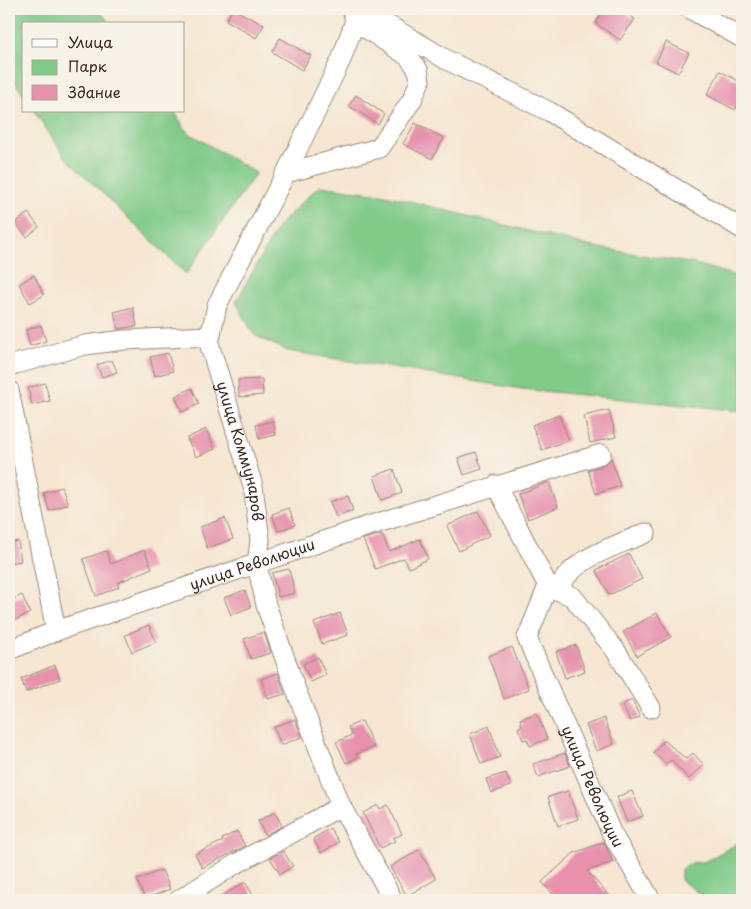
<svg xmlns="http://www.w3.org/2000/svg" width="751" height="909" font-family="'Playpen Sans',sans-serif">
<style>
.green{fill:#81cb89;stroke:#5e7a54}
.building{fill:#e791ad}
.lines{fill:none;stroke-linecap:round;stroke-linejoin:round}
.minor-casing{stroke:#988878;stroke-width:21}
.minor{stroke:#fff;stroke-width:19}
.labels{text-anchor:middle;stroke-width:4;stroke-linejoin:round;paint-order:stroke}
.street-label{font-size:15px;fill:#3b2a1e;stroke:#f7f3e8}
</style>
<rect width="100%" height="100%" fill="#f7f3e8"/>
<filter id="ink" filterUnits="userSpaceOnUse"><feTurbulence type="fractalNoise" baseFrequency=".02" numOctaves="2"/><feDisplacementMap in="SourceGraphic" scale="10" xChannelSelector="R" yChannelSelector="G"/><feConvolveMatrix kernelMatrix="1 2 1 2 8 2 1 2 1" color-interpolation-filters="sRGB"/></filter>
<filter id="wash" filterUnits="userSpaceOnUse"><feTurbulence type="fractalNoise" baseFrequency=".0096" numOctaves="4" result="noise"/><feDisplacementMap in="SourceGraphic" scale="20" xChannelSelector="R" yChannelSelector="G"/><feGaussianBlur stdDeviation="1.12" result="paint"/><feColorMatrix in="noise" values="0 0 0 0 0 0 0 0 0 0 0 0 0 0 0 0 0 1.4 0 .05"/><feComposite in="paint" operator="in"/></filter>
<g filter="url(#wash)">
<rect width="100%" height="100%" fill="#f6e6d2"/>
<g class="green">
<path d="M9,9H98L111,24H24V96L9,73Z"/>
<path d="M34,111H174L187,132L256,173L186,274L66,158Z"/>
<path d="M319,186L381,194L588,246L696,264L742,278V411L522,389L288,351L254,335L236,302L279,225Z"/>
<path d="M742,841V900H708L681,880V869L692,863L704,862Z"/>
</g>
<g id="blocks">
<g class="building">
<path d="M233,9L264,25L256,38L226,20Z"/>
<path d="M604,9H620L635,19L620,40L595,23Z"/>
<path d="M280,38L311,56L302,70L272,52Z"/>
<path d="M666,42L689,53L678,73L656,62Z"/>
<path d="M720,71L742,83V97L735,110L707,95Z"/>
<path d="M356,95L384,114L378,124L349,106Z"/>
<path d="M415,123L444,138L432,159L403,144Z"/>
<path d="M28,213L39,227L27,237L15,223Z"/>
<path d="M34,275L44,295L30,303L19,284Z"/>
<path d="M133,307L137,326L118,329L114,312Z"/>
<path d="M41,325L46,341L30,346L26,330Z"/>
<path d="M168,353L173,371L155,376L150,357Z"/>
<path d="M112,360L117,372L102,377L97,365Z"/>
<path d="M262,379L263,395L239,397L238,380Z"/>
<path d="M45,383L50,401L32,405L28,388Z"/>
<path d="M192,388L199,404L182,412L175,396Z"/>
<path d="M609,410L616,437L590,443L584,416Z"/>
<path d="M559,415L569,440L542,450L532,425Z"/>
<path d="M273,421L276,435L259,439L256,425Z"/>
<path d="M206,429L215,449L196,457L187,438Z"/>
<path d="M476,452L482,469L464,475L458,458Z"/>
<path d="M611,458L620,486L596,494L588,470L605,465Z"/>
<path d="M394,469L402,493L382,500L374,476Z"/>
<path d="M549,482L558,507L528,519L518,494Z"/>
<path d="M62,487L68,504L49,511L44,493Z"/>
<path d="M348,496L353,511L336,517L330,502Z"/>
<path d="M289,508L295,525L278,531L272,514Z"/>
<path d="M478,511L490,535L459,551L447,526Z"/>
<path d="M225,518L233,539L207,548L200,527Z"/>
<path d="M382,534L389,552L420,539L428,559L409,568L404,558L375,569L363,539Z"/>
<path d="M18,541L21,561L9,563V543Z"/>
<path d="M144,550L152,568L117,583L119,587L96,596L83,559L106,551L111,564Z"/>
<path d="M629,554L642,579L609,595L596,570Z"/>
<path d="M289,569L295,593L278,597L272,573Z"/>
<path d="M245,590L251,607L231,615L224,598Z"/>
<path d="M22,595L30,613L9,623V601Z"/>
<path d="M340,613L348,635L322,644L314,623Z"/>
<path d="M657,613L671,637L637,656L623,632Z"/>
<path d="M149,625L156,642L132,652L125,635Z"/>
<path d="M264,632L271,653L251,659L244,639Z"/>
<path d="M576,645L585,671L565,678L556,652Z"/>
<path d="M512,647L529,689L504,699L488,656Z"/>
<path d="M318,657L326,675L311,682L303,664Z"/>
<path d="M55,665L60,679L26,692L21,679Z"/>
<path d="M278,673L285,694L268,699L261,679Z"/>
<path d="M632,700L640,717L630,721L622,705Z"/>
<path d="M537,713L547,739L530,746L527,739L523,740L518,728L522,726L520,719Z"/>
<path d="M604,718L614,744L596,751L586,725Z"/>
<path d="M295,719L302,737L281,745L274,727Z"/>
<path d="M362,721L374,747L356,754L357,758L346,763L336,742L352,735L348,727Z"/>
<path d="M489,726L500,757L481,764L470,734Z"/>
<path d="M664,740L686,759L693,753L704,765L689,779L671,760L666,764L653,753Z"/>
<path d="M565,753L570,766L538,777L533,764Z"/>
<path d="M506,773L511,786L491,793L486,779Z"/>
<path d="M568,791L578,819L558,826L548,797Z"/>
<path d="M632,791L643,816L627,822L617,797Z"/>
<path d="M378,805L380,809L388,805L402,834L393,838L395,841L380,848L363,813Z"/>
<path d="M275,812L282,826L265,835L258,821Z"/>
<path d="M330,828L339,842L321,853L313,839Z"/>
<path d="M237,831L245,846L202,868L195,854L223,841L222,839Z"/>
<path d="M604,842L613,862L587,871L613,900H558L542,882L574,853Z"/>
<path d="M419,850L436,879L407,896L390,867Z"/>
<path d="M283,851L293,866L280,874L270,858Z"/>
<path d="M162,870L170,889L145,899L137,880Z"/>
<path d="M245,882L256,900H216Z"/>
</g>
</g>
</g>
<g filter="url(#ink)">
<use href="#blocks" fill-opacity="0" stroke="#988878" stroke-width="1"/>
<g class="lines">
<defs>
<g id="minor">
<path id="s1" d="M352,9L355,21L341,60L286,173L217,305L209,343L253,486L260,540L257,565L266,605L296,690L341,806L393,900"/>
<path d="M361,9L447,60L550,112L742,229"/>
<path d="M690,9L742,38"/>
<path d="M286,173L379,148L412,100L420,81L418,70L409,57L355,21"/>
<path d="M9,366L85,345L124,340L209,336"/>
<path d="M9,390L56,631"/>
<path id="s2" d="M496,485L548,586L527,638L612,834L651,900"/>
<path d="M548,586L573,597L616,651L651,708"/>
<path d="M557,590C574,557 613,547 646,533"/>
<path id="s3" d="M9,650L56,631L368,526L601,454"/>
<path d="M179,900L234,865L341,806"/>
</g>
</defs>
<use href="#minor" class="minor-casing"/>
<use href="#minor" class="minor"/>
</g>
</g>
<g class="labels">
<g class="street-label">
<text dy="5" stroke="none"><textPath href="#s1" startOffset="480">улица Коммунаров</textPath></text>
<text dy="5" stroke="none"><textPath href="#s3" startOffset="258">улица Революции</textPath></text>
<text dy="5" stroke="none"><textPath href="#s2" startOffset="332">улица Революции</textPath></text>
</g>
</g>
<rect width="751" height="909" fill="none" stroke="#f7f3e8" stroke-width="30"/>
<rect x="22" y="22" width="162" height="90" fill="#f7f3e8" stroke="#aca397"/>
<rect x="32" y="39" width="25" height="8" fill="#ffffff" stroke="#aca397"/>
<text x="68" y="48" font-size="15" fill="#3b2a1e">Улица</text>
<rect x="32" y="60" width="25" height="15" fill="#81cb89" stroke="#aca397"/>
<text x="68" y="72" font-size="15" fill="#3b2a1e">Парк</text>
<rect x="32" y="85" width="25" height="15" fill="#e791ad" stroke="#aca397"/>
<text x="68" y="98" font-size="15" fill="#3b2a1e">Здание</text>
</svg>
